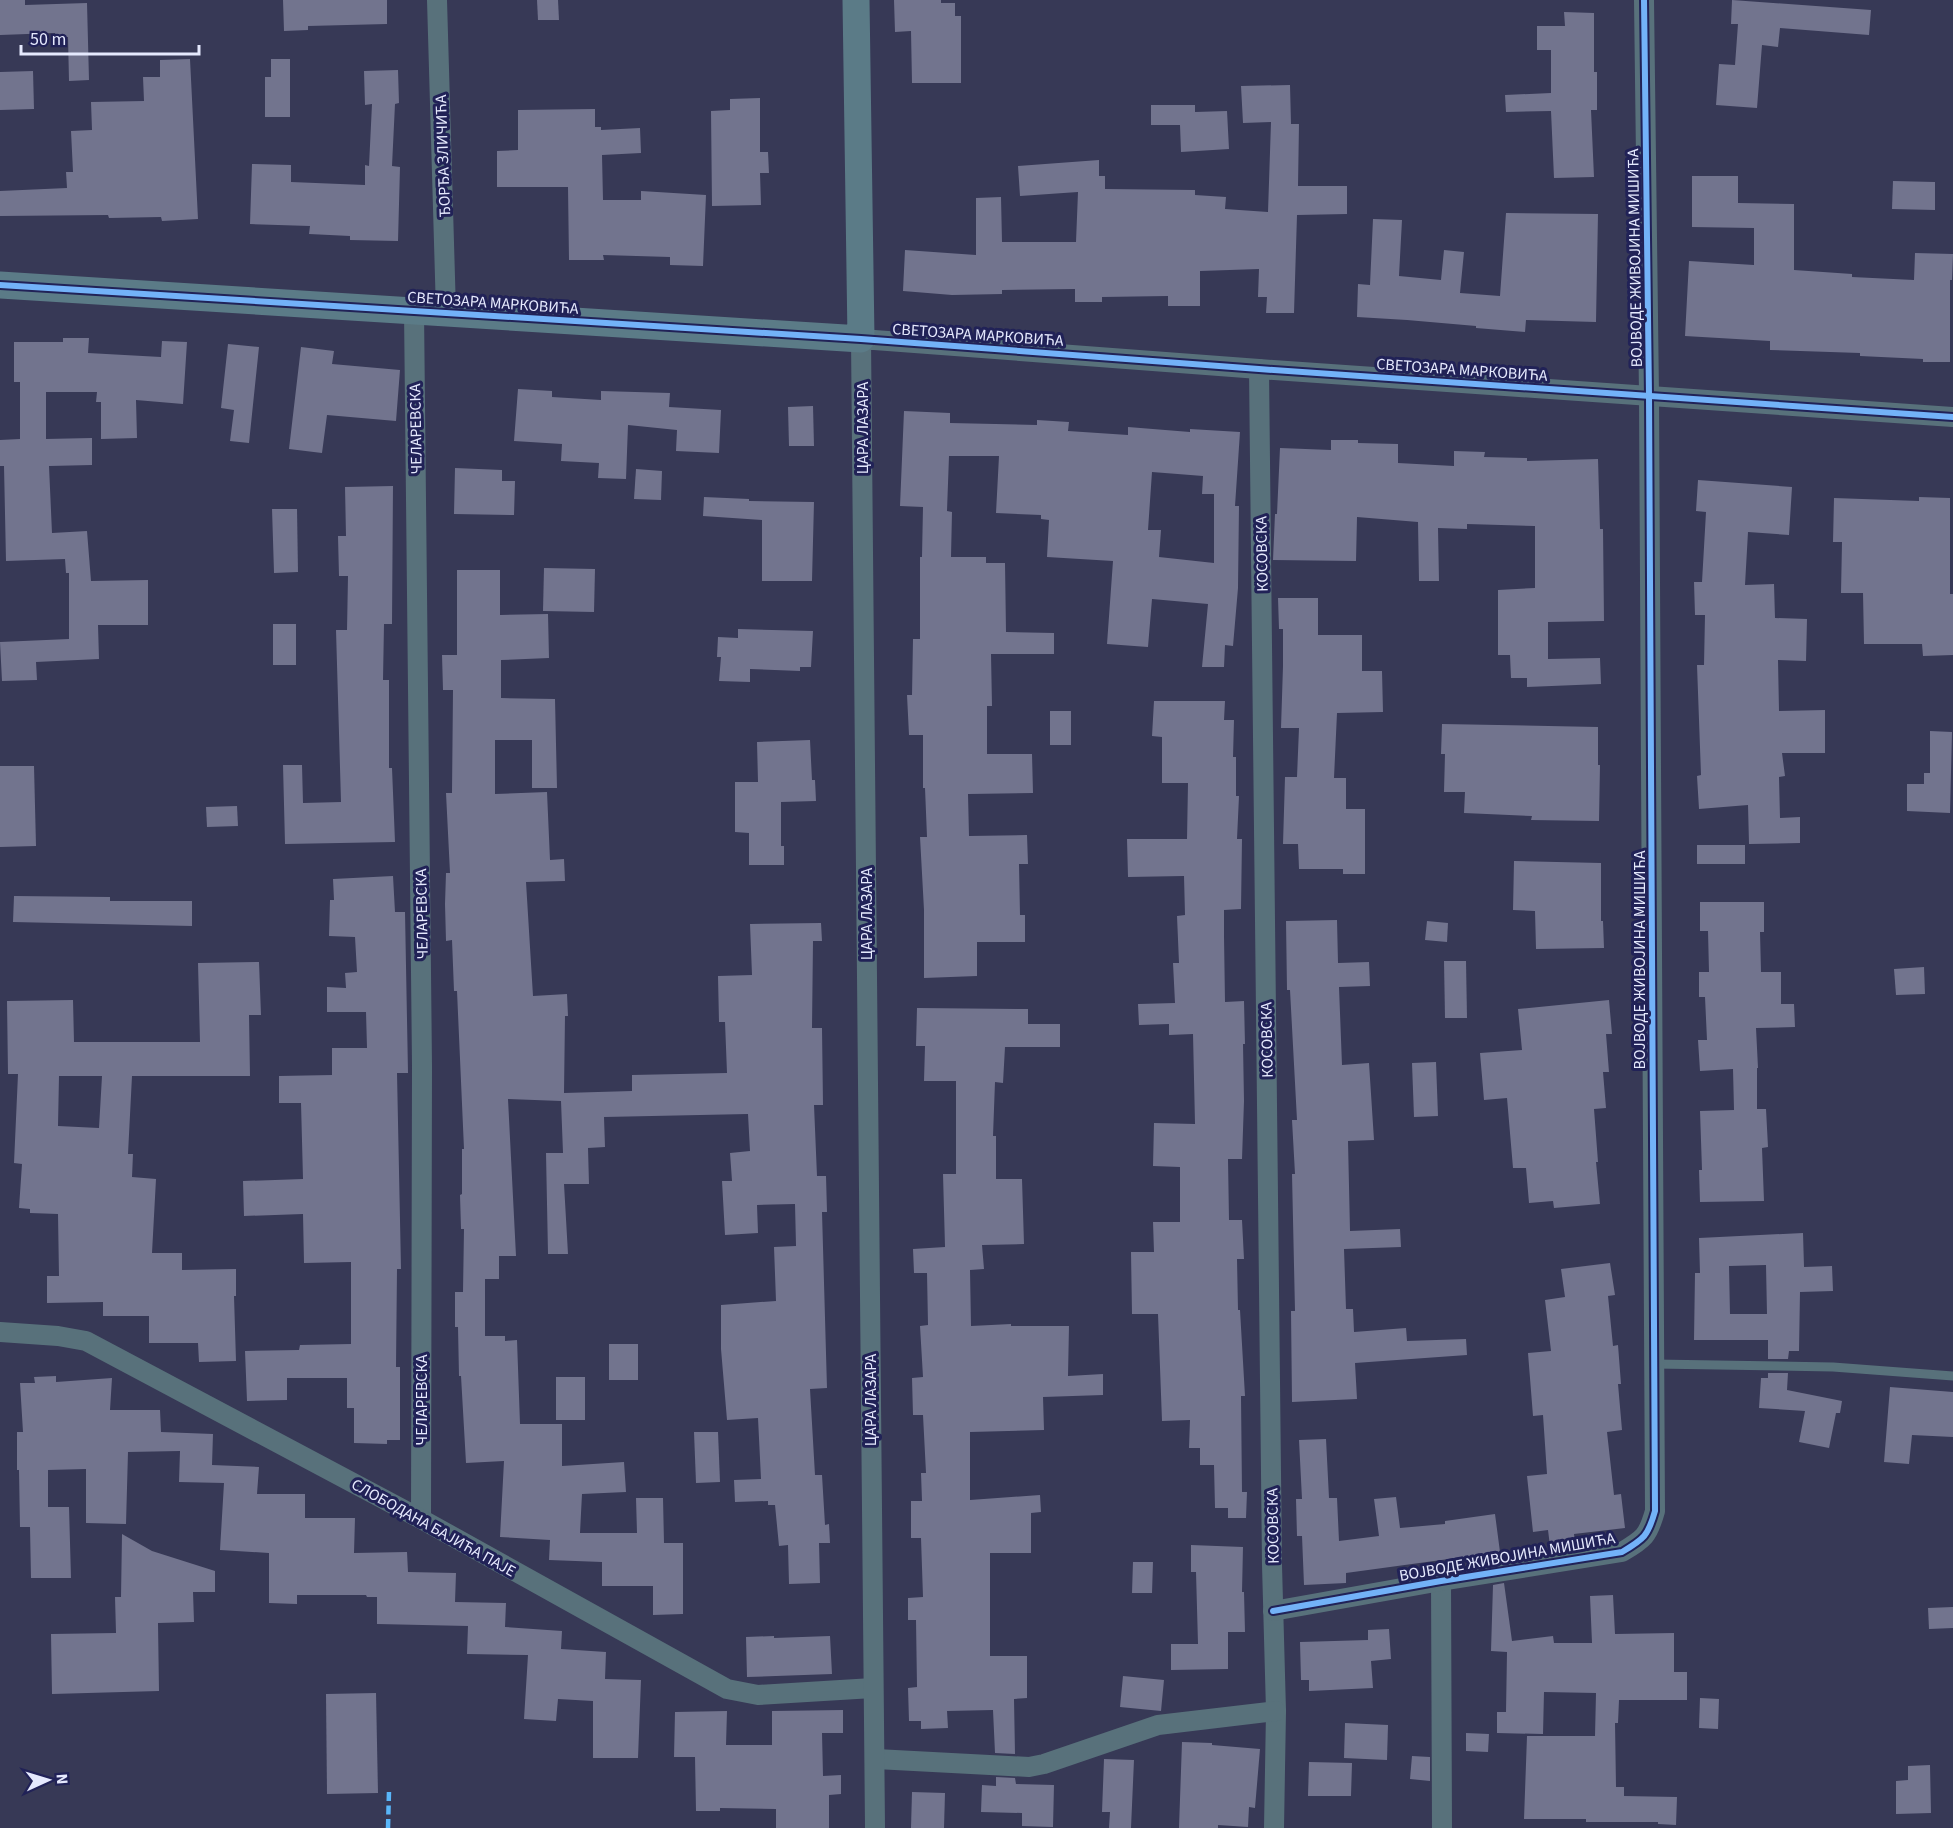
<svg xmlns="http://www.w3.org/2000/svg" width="1953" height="1828" font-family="'Source Sans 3',sans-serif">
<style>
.building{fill:#72748e;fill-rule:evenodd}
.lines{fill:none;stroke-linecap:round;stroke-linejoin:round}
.lane{stroke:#58717b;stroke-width:9}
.street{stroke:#58717b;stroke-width:20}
.secondary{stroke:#5b7b87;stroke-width:27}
.quiet{stroke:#59b6f9;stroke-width:4.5;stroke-dasharray:9 4.5;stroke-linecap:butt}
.cycleway-casing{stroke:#212257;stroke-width:10}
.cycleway{stroke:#73b2f8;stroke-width:6}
.labels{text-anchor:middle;stroke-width:6;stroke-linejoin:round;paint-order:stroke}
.street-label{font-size:16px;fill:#e5e9fd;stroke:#212257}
</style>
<rect width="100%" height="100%" fill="#373956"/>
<g class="building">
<path d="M0,0H25V5L87,3L89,80L69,81L68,37H55V33L0,35Z"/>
<path d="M283,0H387V24L308,26V30L284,31Z"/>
<path d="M537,0H558L559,20H538Z"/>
<path d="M894,0H941V3H955V16H961V83H912L911,31L895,32Z"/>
<path d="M1732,0L1871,10L1869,35L1780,28L1778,47L1762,45L1757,108L1716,105L1719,64L1735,65L1738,24H1731Z"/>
<path d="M1564,12L1594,13V72H1597V110H1591L1594,177L1554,178L1551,111L1506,112L1505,95L1551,93V50H1537V26H1565Z"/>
<path d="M190,59L198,219L162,221L161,217L109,218L108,215L0,216V191L67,188L66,172H73L71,131L92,130L91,102L144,101L143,77H160V60Z"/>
<path d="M271,59H290V117H265V77H271Z"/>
<path d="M398,70L399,103L395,104L392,166L400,167L398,241L350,240V236L309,234L310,226L250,224L252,164L291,165V182L365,185V165L369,166L372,104L365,105L364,71Z"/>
<path d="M33,71L34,109L0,110V72Z"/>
<path d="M1290,85L1291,124H1299L1298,186H1347V214L1297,215L1294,313H1266L1267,297H1258L1259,269L1200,271V306H1168V296L1102,297V302H1075V289L1002,290V294L952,295L903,291L905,250L976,255V198L1001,197L1002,242H1076L1078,192L1020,196L1018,166L1099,160V176H1105V189L1195,190V195L1226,197L1225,209L1268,212L1271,122L1243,123L1241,86Z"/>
<path d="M760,98V152H768L769,173H760L761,205L712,206L711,111L730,110V99Z"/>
<path d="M1151,105H1195V112L1227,111L1229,149L1181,152L1180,125H1151Z"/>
<path d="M595,109V127H601V130L640,128L641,153L602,155L603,200H641V191L706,195L703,266L670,265V257L603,255L604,260H569L568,187H497V151L518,150V110Z"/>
<path d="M1692,176H1738V203L1794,204V270L1852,274V277L1914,280L1915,253L1953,254L1952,280H1950V362H1923V359L1860,356V353L1770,350V341L1685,336L1689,261L1754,265V228L1692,227Z"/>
<path d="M1893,181L1935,182V210L1892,209Z"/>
<path d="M1506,213L1598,214L1596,322L1526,320L1525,332L1476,328V326L1407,320L1357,317L1358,284L1370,285L1373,219L1402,220L1399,276L1441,280L1444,250L1464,252L1460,293L1500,296Z"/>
<path d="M63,338H89L88,353L161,357L162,341L187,342L183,404L136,400L137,438L101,439V402H96L97,392H46V439L92,438V465L49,466L52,533L87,531L91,581L148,580V625H98L99,659L36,662L37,680L2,681L0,642L69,639V573H66L65,559L6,561L4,466H0V440L20,439V382H14V342H63Z"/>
<path d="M228,344L259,347L249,443L230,441L234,410L221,408Z"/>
<path d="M301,347L334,351L332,364L400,370L396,421L327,415L322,453L289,449Z"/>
<path d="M518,389L552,391V397L601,400V391L670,393L669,407L721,410L719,453L676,451L677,430L628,425L626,479L598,478L599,463L561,461L562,444L514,441Z"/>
<path d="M813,406L814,446H789L788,407Z"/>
<path d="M904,411L950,413V423L1037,425V420L1069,422L1068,431L1128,435V427L1190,432V429L1240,432L1235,506H1239L1238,588L1233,646L1225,645L1224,667H1202L1208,604L1152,599L1148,647L1107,644L1113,561L1047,557L1049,520L1041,519V515L996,513L999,456H949L947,511L952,512L951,557H986V563H1005L1006,632L1054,633V654H991L992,706H987V754H1032L1033,793L968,794L969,836L1027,835L1028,864H1019L1020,915H1025V942H977V976L924,978V910L920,837H927L925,788H923V735H909L907,695H912L913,639H920V557H922L923,507L900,506ZM1152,472L1203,476L1202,494H1214V563L1159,557L1161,530H1148Z"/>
<path d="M1331,440H1358V443L1398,444V463L1454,466V451L1485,452L1484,457L1527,458V461L1598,459L1600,529H1603L1604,621L1548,622V659L1600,658L1601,684L1527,687V678H1511L1510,655H1498V590L1535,588V526L1467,524V529L1438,528L1439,581H1419L1418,522L1357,517L1356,561L1273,560L1275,514H1277L1280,448L1331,450Z"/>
<path d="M455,468L502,470V481H515L514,515L454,514Z"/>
<path d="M636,469L662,471L661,500L634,499Z"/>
<path d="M1698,480L1792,487L1789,535L1748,532L1745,585L1774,584L1775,618L1807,619L1806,661L1778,660L1779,711L1825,710V753H1782L1785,776L1779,777L1780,818L1800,817V843L1749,844L1748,805L1699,809L1697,776L1701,775L1697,665H1704L1705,615H1695L1694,582H1702L1706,512L1696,511Z"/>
<path d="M393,486L392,624H384L383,680H389V768H392L395,842L285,844L283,765H302L303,803L341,802L336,630H347L348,576H339L338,536H346L345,487Z"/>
<path d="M704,497L749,499V501L814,502L812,581H762V520L703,516Z"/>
<path d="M1919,497L1950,498V594H1953V655L1923,656L1922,644H1864L1863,593H1841L1842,542H1833L1834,498L1919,501Z"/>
<path d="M272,509H297L298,572L274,573Z"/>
<path d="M544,568L595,569L594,612L543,611Z"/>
<path d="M457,570H500V615L548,614L549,658L501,660V698L555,699L557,788H532V740H495V794L547,792L550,860L564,859L565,881L526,882L533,996L567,994L568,1016H565L564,1093L632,1091V1075L727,1073L725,1022H719L718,976L752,975L750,924L821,923L822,941H813L812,1028H822L823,1105H814L817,1176H826L827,1212H822L827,1388L810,1389L815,1475H822L825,1525L829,1524L830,1543H819L820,1583L789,1584L788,1545L779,1546L775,1505H768V1501L735,1502L734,1480L761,1479L758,1418L727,1420L721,1349V1305L776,1301L774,1247L796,1246L795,1204L757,1205L758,1233L725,1235L722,1181H732L730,1153L750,1151L748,1114L604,1117L605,1147L588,1148L589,1184H564L568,1254H548L546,1153H563L561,1101L508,1099L516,1256H499V1279H485V1336H505V1341L517,1340L520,1424H562V1466L624,1462L626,1492L582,1494L580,1533H637L636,1498H663L664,1543H683V1614L653,1615V1586H602V1562L549,1560L550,1540L500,1537L504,1461L466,1463L461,1376H459L458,1327H455V1292H463L464,1229H461L460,1195L462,1194V1149H464L457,991H454L452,940L446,941L445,904L446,873H450L446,793H452L453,690H443L442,655H457Z"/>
<path d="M1278,598H1318V635H1362V671H1382L1383,712L1337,713L1334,778H1346V809H1365V874H1343V869H1299L1298,844H1283L1285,777H1297L1299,728H1281L1283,666V629H1279Z"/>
<rect x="273" y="624" width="23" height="41"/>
<path d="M738,629L813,631L811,667H800V671L750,669V682L719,681L721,657H717L718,637L738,638Z"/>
<path d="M1154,701H1225L1224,720H1234L1233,757H1236V796H1239L1237,839H1242L1241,909L1224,910V936L1225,1002L1244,1001L1245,1044H1243L1244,1101L1242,1159H1228L1229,1220H1242L1244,1259H1237L1238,1310H1240L1245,1396H1241L1242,1492H1247L1246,1518H1228V1508H1215L1214,1465H1200V1448H1189L1190,1420L1162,1421L1158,1314H1132L1131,1252H1154L1153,1222H1180V1167L1153,1166L1154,1123L1195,1124L1193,1034L1169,1035V1024L1139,1025L1138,1004L1175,1003L1173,963H1179L1177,916L1185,915L1184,876L1128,877L1127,839H1187L1188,783H1162V737L1152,736Z"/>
<rect x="1050" y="711" width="21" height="34"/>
<path d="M1442,724L1598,727V765H1600L1599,821L1531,820L1532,816L1464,813L1465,792H1444L1445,754H1441Z"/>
<path d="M1930,731L1952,732L1950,813L1907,811V784H1924V773H1930Z"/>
<path d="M810,740L812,780H815L816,801L781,802V846H784V865H749V833L735,832V782H758L757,742Z"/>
<path d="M0,766H34L36,846L0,847Z"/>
<path d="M237,806L238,826L207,827L206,807Z"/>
<rect x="1697" y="845" width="48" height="19"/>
<path d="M1514,861L1601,863V921H1603L1604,948L1536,949L1535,911L1513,910Z"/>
<path d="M393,876L395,912H405L408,1073H397L401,1269H397L396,1367H400V1440H387V1444L354,1443V1408H347V1378H287V1400L247,1401L245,1351L299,1350L300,1345L351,1344V1262L304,1263L303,1214L244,1216L243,1181L303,1179L301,1103H279V1076L332,1075V1048H367L366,1012H327V987L346,988L345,973L357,972L355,937L329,936L330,900H334L333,879Z"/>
<path d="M14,896L110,897V901H192V926L13,922Z"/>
<path d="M1700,902H1764V932H1760L1761,972H1781V1004H1794L1795,1027L1756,1028L1758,1068H1757V1109H1766L1768,1147L1762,1148L1764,1201L1700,1202L1699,1170H1702L1700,1111L1734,1110L1733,1069L1700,1071L1698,1040H1707L1705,997H1699V972H1709L1708,931H1700Z"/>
<path d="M1337,920L1338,963L1369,962L1370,986L1339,987L1342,1065L1369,1063L1374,1140L1348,1141L1350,1231L1400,1229L1401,1247L1344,1249L1346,1309H1353L1354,1332L1406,1328L1407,1341L1466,1339L1467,1355L1355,1363L1357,1399L1292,1402L1291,1311H1295L1292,1174H1295L1292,1120H1297L1290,990H1287L1286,921Z"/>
<path d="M1427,921L1448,923L1447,942L1425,940Z"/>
<path d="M1444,961H1466L1467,1018H1445Z"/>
<path d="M259,962L261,1015H249L250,1076H132L128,1154H133L132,1177L156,1179L152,1253H182V1270L236,1269V1296H234L236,1361L199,1362L198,1343H149V1316H103V1302L47,1303V1276H59L58,1214L30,1213V1209L19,1208L22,1164L14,1163L18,1074H8L7,1001L73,1000L74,1042H200L198,963ZM59,1076H102L99,1128L58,1126Z"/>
<path d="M1924,967L1925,994L1896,995L1894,969Z"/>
<path d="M1609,1000L1612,1034H1606L1609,1072H1603L1606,1108L1594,1109L1598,1162H1596L1600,1204L1554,1208L1553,1201L1529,1203L1526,1168H1513L1507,1098L1484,1100L1480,1053L1522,1050L1518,1009Z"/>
<path d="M917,1008L1028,1009V1024H1060V1047H1005L1003,1083L995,1082L993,1136H996V1179H1022L1024,1244L982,1245L984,1269L970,1270L971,1326L1011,1324V1326H1069L1068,1376L1103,1374V1395L1043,1397L1044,1430L970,1432V1500L1040,1495L1041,1512L1031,1513V1553H990V1656H1027V1698L1014,1699L1015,1754L995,1753L993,1710L947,1711L948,1728L921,1729V1721H909L908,1688L917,1687L916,1620H908V1598L923,1597L921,1538H911V1501H922L921,1473H926L923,1415H913L912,1378L923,1377L920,1326L928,1325L927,1273H914L913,1249L945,1247L943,1174H956V1081H924L925,1046H916Z"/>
<path d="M1436,1062L1438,1116L1414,1117L1412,1063Z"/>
<path d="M1803,1233L1804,1267L1832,1266L1833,1291L1800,1292L1799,1351H1789L1788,1359H1768V1340H1694L1695,1273H1700L1699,1238ZM1766,1265L1767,1314H1730L1729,1266Z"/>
<path d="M1610,1263L1615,1295L1608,1296L1613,1346L1618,1345L1621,1384H1618L1622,1430L1607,1432L1614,1495L1621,1494L1625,1528L1574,1534L1575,1543L1550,1546L1548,1530L1533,1532L1527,1476L1547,1474L1543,1415L1533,1416L1528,1353L1551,1351L1545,1300L1565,1297L1561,1269Z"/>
<rect x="609" y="1344" width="29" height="36"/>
<path d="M1768,1373H1788L1787,1390L1842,1401L1840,1413H1836L1829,1448L1799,1442L1805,1411L1759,1408L1761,1378H1768Z"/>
<path d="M56,1376V1382L112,1378L110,1410H160L161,1432L213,1434L212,1465L259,1467L257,1494H305V1518H355L354,1553L407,1552L408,1572L456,1573L455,1602L506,1603L505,1627L562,1631L561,1649L606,1652L605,1679L641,1680L638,1758H593V1701L558,1699L556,1721L524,1719L528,1655L467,1654L468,1626L377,1624V1597H367L366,1595H297V1604L269,1603V1553L220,1550L224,1483L179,1482L180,1451L128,1452L126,1524L86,1523V1469L48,1470V1507H69L71,1578H31L30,1527H20L19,1470H17V1432H23L20,1383H35L34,1377Z"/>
<rect x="556" y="1377" width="29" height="43"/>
<path d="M1890,1387L1953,1392V1437L1912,1435L1909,1464L1884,1462Z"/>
<path d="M694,1432H718L720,1482L696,1483Z"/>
<path d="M1326,1439L1329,1498H1337L1339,1541L1379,1536L1374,1499L1396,1497L1400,1528L1445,1524V1521L1495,1514L1500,1552L1346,1573V1583L1304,1585L1302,1536H1297L1296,1499H1302L1299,1440Z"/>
<path d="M122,1534L152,1551L215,1571V1592H193L194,1622L158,1623L159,1691L52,1694L51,1634L116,1633L115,1597H121Z"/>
<path d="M1191,1545L1243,1547L1242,1592H1244L1245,1632H1228V1669L1171,1670V1644H1198L1196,1572H1191Z"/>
<path d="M1133,1562H1153L1152,1593H1132Z"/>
<path d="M1504,1583L1512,1641L1553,1636L1554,1643H1592L1590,1596L1613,1595L1615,1634L1674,1633V1672H1687V1700H1619L1618,1723H1615L1616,1787H1624V1796L1677,1797L1676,1825L1658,1824V1822H1586V1819H1524L1527,1736H1595L1596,1693L1544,1692L1543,1734L1497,1733V1712H1506L1507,1652L1491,1651L1493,1585Z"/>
<path d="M1953,1607V1628L1929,1629L1928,1608Z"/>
<path d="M1389,1629L1391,1659L1371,1661L1373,1688L1309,1691V1680H1301L1300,1642L1368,1640V1630Z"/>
<path d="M774,1636V1638L830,1636L832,1674L747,1677L746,1637Z"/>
<path d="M1123,1676L1164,1680L1161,1711L1120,1707Z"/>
<path d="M376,1693L378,1793L327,1794L326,1694Z"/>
<path d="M1700,1698L1719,1699L1718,1729L1699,1728Z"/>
<path d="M843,1710V1733H822L823,1776L841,1775V1794L829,1795V1828H776V1809L720,1808V1811H696L695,1757H674L675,1712L727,1711L726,1745H772V1711Z"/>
<path d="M1345,1723L1388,1725L1387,1760L1344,1758Z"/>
<path d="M1466,1733L1489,1734L1488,1752L1466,1751Z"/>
<path d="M1182,1742L1212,1743V1745L1260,1749L1255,1808L1249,1807L1248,1827L1218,1825V1828H1179Z"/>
<path d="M1412,1756L1430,1757V1781L1410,1779Z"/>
<path d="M1104,1759L1134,1760L1131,1828H1109L1110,1812H1102Z"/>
<path d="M1309,1762L1352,1763L1351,1796H1308Z"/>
<path d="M1930,1765L1931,1813L1896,1814V1781L1908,1780V1766Z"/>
<path d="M996,1777L1015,1778L1016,1784L1054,1785L1053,1827L1022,1826V1813L981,1812L982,1785L996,1786Z"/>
<path d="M912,1792L945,1793L944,1828H911Z"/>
</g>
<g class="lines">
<path class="lane" d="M1655,1364L1833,1367L1953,1376"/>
<g class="street">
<path d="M437,0L446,312"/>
<path d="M414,310L422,1066L421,1519"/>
<path d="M1259,369L1272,1565L1276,1711L1274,1828"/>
<path d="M0,1332L58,1336L86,1341L421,1519L727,1689L758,1695L873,1688"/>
<path d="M1441,1581L1442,1828"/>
<path d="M1273,1611L1441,1581L1622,1552C1644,1539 1648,1536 1655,1511L1649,395L1644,0"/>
<path d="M876,1759L1029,1767L1044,1764L1158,1725L1276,1711"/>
<path d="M875,1828L861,339L1259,369L1953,417"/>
</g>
<path class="secondary" d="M0,285L861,339L856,0"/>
<path class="quiet" d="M388,1828L389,1791"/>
<defs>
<g id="cycleway">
<path d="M0,285L861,339L1259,369L1953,417"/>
<path d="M1273,1611L1441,1581L1622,1552C1644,1539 1648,1536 1655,1511L1649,395L1644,0"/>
</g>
</defs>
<use href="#cycleway" class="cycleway-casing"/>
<use href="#cycleway" class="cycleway"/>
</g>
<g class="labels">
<g class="street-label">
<text transform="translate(442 156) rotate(-92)" y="6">ЂОРЂА ЗЛИЧИЋА</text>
<text transform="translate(1634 258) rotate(-91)" y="6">ВОЈВОДЕ ЖИВОЈИНА МИШИЋА</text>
<text transform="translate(493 302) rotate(4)" y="6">СВЕТОЗАРА МАРКОВИЋА</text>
<text transform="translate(978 334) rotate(4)" y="6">СВЕТОЗАРА МАРКОВИЋА</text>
<text transform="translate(1462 369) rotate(4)" y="6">СВЕТОЗАРА МАРКОВИЋА</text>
<text transform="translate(862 428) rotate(-90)" y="6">ЦАРА ЛАЗАРА</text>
<text transform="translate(415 429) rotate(-91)" y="6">ЧЕЛАРЕВСКА</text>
<text transform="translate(1261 554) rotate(-91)" y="6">КОСОВСКА</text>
<text transform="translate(421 914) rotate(-91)" y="6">ЧЕЛАРЕВСКА</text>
<text transform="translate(866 914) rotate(-90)" y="6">ЦАРА ЛАЗАРА</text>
<text transform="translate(1639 960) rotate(-90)" y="6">ВОЈВОДЕ ЖИВОЈИНА МИШИЋА</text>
<text transform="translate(1266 1040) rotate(-91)" y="6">КОСОВСКА</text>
<text transform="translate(421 1400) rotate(-90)" y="6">ЧЕЛАРЕВСКА</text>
<text transform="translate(870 1400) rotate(-90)" y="6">ЦАРА ЛАЗАРА</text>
<text transform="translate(1272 1526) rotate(-91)" y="6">КОСОВСКА</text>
<text transform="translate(434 1527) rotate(29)" y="6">СЛОБОДАНА БАЈИЋА ПАЈЕ</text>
<text transform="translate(1507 1556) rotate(-10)" y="6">ВОЈВОДЕ ЖИВОЈИНА МИШИЋА</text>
</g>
</g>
<g transform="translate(48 1780) rotate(86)" stroke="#212257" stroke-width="4.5" paint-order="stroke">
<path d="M0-4.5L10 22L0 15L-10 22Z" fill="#e5e9fd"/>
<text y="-9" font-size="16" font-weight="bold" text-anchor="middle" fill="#e5e9fd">N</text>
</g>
<path d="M21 45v9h178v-9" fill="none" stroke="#e5e9fd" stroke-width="3"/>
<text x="30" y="45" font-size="18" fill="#e5e9fd" stroke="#212257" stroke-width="4.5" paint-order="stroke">50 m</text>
</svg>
